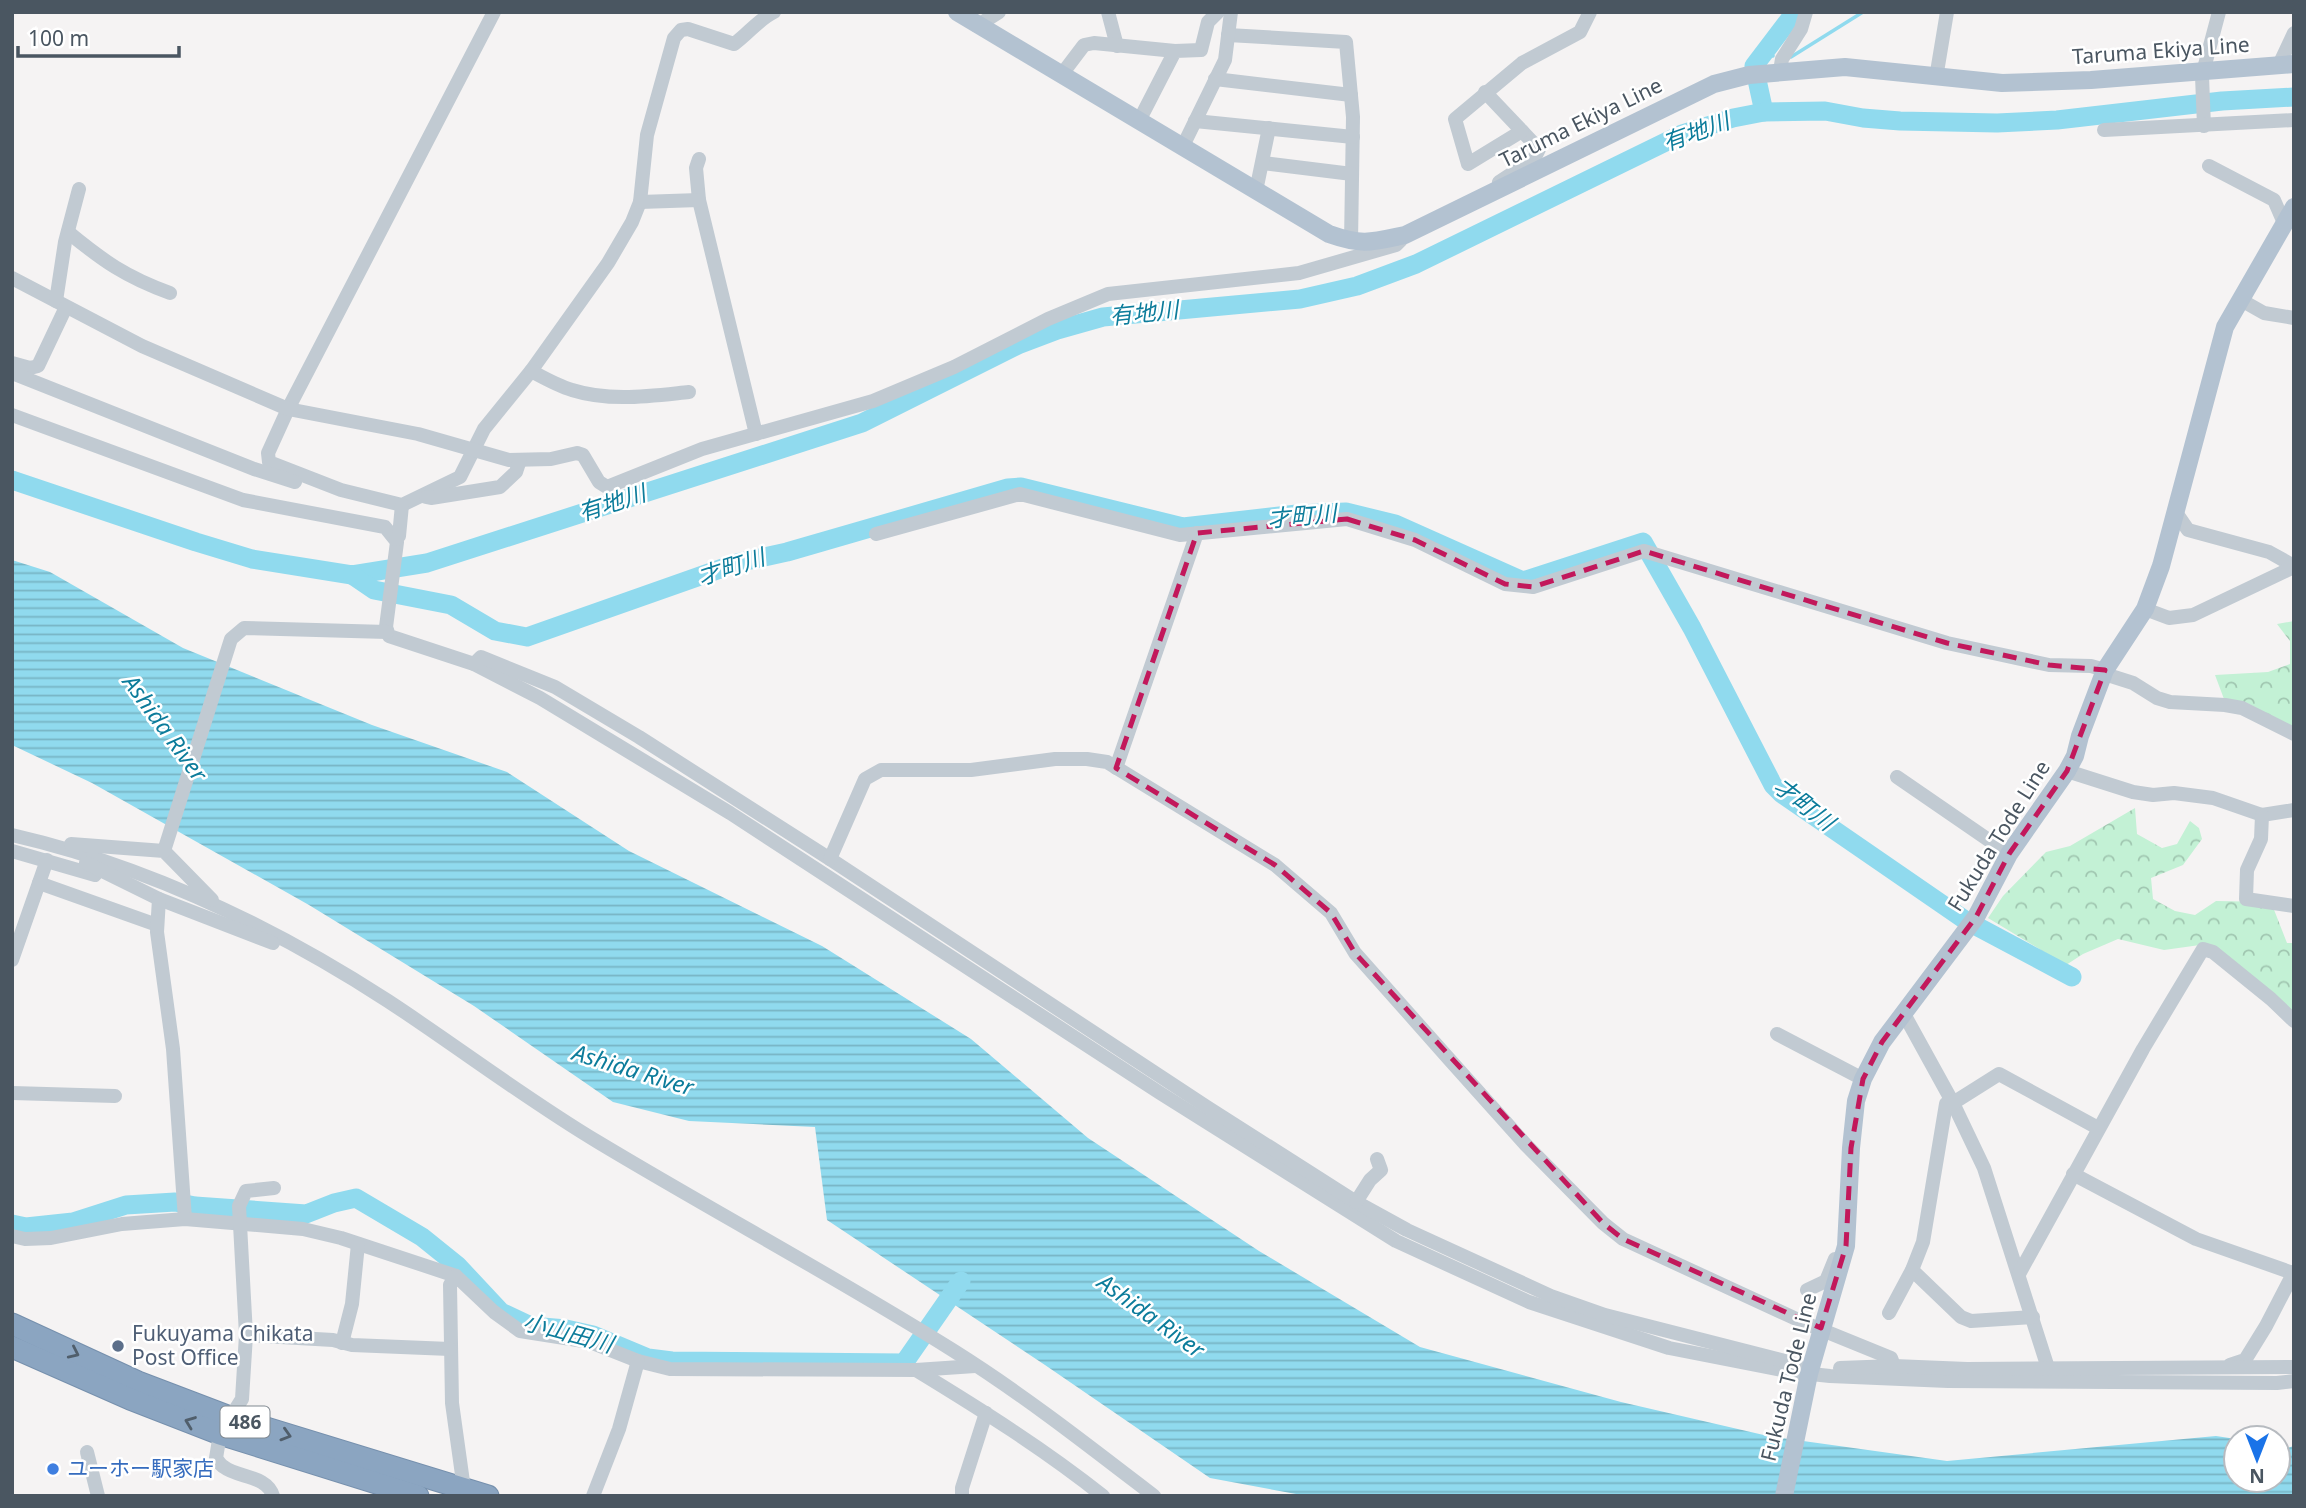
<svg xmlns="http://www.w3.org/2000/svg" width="2306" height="1508" font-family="'Noto Sans','Noto Sans JP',sans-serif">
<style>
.forest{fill:url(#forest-crowns)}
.water{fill:url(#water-rules)}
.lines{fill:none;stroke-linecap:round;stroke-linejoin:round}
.stream{stroke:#90daee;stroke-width:3.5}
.river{stroke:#90daee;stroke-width:19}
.highway-casing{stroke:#7690ad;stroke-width:23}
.minor{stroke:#c1cad2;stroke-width:14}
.major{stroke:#b3c2d1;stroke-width:18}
.highway{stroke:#8ba5c1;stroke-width:21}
.oneway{stroke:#505e6b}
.marked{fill:none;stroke:#c2185b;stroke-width:5;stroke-dasharray:14 9;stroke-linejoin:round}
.service-dot{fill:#5c6f8a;stroke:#fff;stroke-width:2.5}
.shop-dot{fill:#3f7fe0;stroke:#fff;stroke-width:2.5}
.labels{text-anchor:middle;stroke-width:5;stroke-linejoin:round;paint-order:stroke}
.shield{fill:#fff;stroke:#808990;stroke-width:2}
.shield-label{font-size:19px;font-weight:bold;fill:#4a5661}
.street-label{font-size:21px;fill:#4a5661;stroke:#fff}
.service-label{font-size:21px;fill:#4e5e75;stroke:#fff;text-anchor:start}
.shop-label{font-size:21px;fill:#366cbe;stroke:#fff;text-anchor:start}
.water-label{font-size:23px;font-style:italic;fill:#0c7c9b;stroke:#fff}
</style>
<defs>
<pattern id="forest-crowns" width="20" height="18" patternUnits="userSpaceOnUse" patternTransform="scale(1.75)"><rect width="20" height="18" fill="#c3f1d5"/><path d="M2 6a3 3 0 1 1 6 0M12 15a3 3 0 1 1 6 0" fill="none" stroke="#a0c6b0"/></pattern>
<pattern id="water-rules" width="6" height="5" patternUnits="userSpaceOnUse" patternTransform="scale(1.75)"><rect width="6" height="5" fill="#90daee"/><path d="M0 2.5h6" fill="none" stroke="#78b4c4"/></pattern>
</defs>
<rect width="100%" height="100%" fill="#f5f3f3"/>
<g class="forest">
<path d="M2294,621V728L2247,703L2224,699L2215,675L2268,672L2290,664V641L2277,624Z"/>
<path d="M2135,808L2137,834L2162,848L2177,844L2190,821L2199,828L2202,839L2183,865L2151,878L2153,899L2175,911L2195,915L2216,901L2271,902L2287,943H2294V1019L2200,945L2164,950L2118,939L2083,954L2066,965L1988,918L2003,896L2046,852L2070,846Z"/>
</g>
<path class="water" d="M12,560L50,572L183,648L372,725L507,772L629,851L822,946L971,1039L1088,1138L1259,1251L1420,1347L1621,1402L1768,1436L1947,1461L2216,1436L2236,1439V1480H2278V1447L2287,1448L2294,1446V1496H1307L1210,1478L1045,1365L827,1220L815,1127L689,1121L613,1102L474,1006L309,905L92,783L12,745Z"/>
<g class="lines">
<g class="stream">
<path d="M1766,51L1773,56"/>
<path d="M1791,57L1863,12"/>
</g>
<g class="river">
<path d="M1764,112L1754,66L1795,12"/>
<path d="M12,480L196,542L252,559L352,575L427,563L862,423L1020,344L1057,330L1103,317L1300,299L1357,286L1416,264L1682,134L1733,118L1764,112L1825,111L1863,118L1900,121L1997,123L2057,120L2222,101L2294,97"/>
<path d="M352,575L374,590L451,605L495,631L527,637L737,563L787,552L1008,488L1021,487L1183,527L1297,514L1346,512L1395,524L1523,581L1643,542L1692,628L1773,785L1782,794L1965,920L2072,977"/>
<path d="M12,1224L26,1227L73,1222L126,1205L175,1202L195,1206L306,1214L334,1203L356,1198L422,1237L458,1266L501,1312L531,1326L566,1329L593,1335L648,1358L672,1361L904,1363L961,1281"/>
</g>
<defs>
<g id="highway">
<path d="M12,1324L138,1382L230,1417L488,1496"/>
<path d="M12,1347L130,1399L220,1434L418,1496"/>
</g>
</defs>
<use href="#highway" class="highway-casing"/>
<g class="minor">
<path d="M494,12L288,409L268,453L269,462L341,490L402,505L460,477L484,429L531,371L608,263L632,222L640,202L647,135L674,38L681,30L688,29L734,44C748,34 759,19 774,12"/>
<path d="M1108,12L1117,46"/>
<path d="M977,26L999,12"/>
<path d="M1228,35L1346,42L1353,117L1351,242"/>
<path d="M2279,65L2294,33"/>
<path d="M1780,71L1782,59L1801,29L1806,12"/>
<path d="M1062,74L1084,45L1094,43L1175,51"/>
<path d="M1936,78L1947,12"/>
<path d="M1215,79L1351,95"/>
<path d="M1485,92L1539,149L1534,159L1499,182"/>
<path d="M1139,121L1175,51L1201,50L1208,22L1218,12"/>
<path d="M1195,121L1353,137"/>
<path d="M2204,126L2202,76L2219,12"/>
<path d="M2104,130L2294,120"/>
<path d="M1522,131L1468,164L1455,119L1522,63L1580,32L1590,12"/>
<path d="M1182,148L1225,60L1231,12"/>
<path d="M699,159L696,168L699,200L756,434"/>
<path d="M1263,163L1352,174"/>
<path d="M2209,166L2274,200L2284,223"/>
<path d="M1256,191L1269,128"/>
<path d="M640,202L699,200"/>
<path d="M68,232C103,261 126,277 170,293"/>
<path d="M12,278L142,346L288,409L418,434L509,460L551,459L577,453L583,455L599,482L607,487L702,449L873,401L954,367L1048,319L1108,294L1299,273L1396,245L1401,240"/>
<path d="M2241,300L2264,313L2294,318"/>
<path d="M56,301L65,242L79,189"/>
<path d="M12,363L30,368L38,366L66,307"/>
<path d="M531,371C544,378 558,386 572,390C610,402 650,396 689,392"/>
<path d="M12,373L254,469L295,482"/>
<path d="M12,415L243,500L385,527L397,542L386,627L389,636L474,664L540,698L730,813L1160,1093L1396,1241L1529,1302L1669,1348L1792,1372L1830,1376L1948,1381L2277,1383L2294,1381"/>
<path d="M426,497L431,498L500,487L516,472L520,460"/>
<path d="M2175,511L2188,530L2269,552L2294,566"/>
<path d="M876,534L1020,494L1180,535L1347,519L1415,540L1505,584L1533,587L1644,551L1947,643L2049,665L2091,666L2105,670L2111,676L2133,683L2157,698L2170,702L2225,705L2242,708L2294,734"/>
<path d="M396,539L399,536L402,505"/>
<path d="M2145,609L2169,618L2193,615L2294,567"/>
<path d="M474,664L481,657L555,687L639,737L830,859L1207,1107L1356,1202L1407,1230L1551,1296L1605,1315L1789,1362L1805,1370"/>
<path d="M1116,768L1197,533"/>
<path d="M2067,771L2133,792L2153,795L2174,793L2213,798L2262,815L2294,810"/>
<path d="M1897,777L2009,854"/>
<path d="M2262,815L2261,839L2247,870L2246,899L2294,906"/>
<path d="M12,835C147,866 272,926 388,1001C458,1047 526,1099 598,1142C716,1213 838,1278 954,1351C1024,1395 1089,1446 1154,1496"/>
<path d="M71,844L164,851L212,900"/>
<path d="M12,851L95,875"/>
<path d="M164,851L231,639L244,628L387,632"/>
<path d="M830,859L865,779L881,770H971L1055,759H1087L1107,762L1275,865L1331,913L1355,953L1449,1059L1526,1145L1603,1223L1623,1239L1805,1323L1891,1358L1894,1366"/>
<path d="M86,863L159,899L273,943"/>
<path d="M39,883L157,925"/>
<path d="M159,899L157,932L173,1049L185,1219"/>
<path d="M12,960L47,860"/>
<path d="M1904,1014L1953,1103L1984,1168L2048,1368"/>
<path d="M1777,1034L1863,1079"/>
<path d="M12,1093L115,1096"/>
<path d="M2073,1174L2196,1239L2293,1273"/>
<path d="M1356,1202L1370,1180L1381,1170L1377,1159"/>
<path d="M12,1236L25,1239L51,1238L122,1224L185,1219L303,1229L341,1238L456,1276L494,1312L520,1331L590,1342L638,1361L670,1369L916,1370L975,1366"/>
<path d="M1912,1270L1961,1317L1971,1321L2033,1317"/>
<path d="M2019,1274L2143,1049L2203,949L2213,952L2271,999L2294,1021"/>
<path d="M456,1276L450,1285L452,1403L464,1489"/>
<path d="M1807,1290L1826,1281L1835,1259"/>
<path d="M1889,1313L1912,1270L1923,1242L1946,1104L1953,1103L1999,1074L2098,1128"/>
<path d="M246,1335L333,1340L352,1345L450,1349"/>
<path d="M342,1343L352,1304L358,1244"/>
<path d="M2230,1365L2245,1360L2266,1326L2294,1272"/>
<path d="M1840,1368L1894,1366L1967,1369L2294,1367"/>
<path d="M916,1370C980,1409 1044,1449 1103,1496"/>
<path d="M87,1452L98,1496"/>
<path d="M273,1496C267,1475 238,1478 224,1467C220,1465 218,1461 216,1458L220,1434L242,1399L246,1335L239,1206L246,1191L274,1188"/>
<path d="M593,1496L619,1429L638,1361"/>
<path d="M962,1496V1488L986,1413"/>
</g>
<g class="major">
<path d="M957,12L1329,234C1363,246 1372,242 1405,235L1714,84L1749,75L1845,67L2002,83L2091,80L2294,64"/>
<path d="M1784,1496L1809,1374L1846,1246L1851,1148L1856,1101L1863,1079L1882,1042L1976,917L2009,854L2067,771L2075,756L2080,736L2105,670L2145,609L2161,566L2225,327L2294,207"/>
</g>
<use href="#highway" class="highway"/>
</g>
<defs><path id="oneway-chevron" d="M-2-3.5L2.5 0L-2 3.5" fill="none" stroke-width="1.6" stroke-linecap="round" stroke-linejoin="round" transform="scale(1.75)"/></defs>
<g class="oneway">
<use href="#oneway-chevron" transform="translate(74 1353) rotate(25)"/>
<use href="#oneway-chevron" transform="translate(190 1422) rotate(-159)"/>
<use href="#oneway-chevron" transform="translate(286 1435) rotate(17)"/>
</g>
<path class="marked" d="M1347,519L1415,540L1505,584L1533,587L1644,551L1947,643L2049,665L2105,670L2067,771L2009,854L1976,917L1882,1042L1863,1079L1851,1148L1846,1246L1821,1328L1623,1239L1603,1223L1355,953L1331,913L1275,865L1116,768L1197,533Z"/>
<circle class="service-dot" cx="118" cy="1346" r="7"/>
<circle class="shop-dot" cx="53" cy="1469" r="7"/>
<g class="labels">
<rect class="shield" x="220.5" y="1406.5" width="49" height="31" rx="5"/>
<g class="shield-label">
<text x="245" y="1429">486</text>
</g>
<g class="street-label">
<text transform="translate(2161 51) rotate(-4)" y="7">Taruma Ekiya Line</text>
<text transform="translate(1581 123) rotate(-26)" y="7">Taruma Ekiya Line</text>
<text transform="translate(1999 836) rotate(-58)" y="7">Fukuda Tode Line</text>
<text transform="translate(1789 1377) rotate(-76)" y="7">Fukuda Tode Line</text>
</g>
<g class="service-label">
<text x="132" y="1341">Fukuyama Chikata<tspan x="132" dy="24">Post Office</tspan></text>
</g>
<g class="shop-label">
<text x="67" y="1476">ユーホー駅家店</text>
</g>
<g class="water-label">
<text transform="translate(1696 132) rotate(-20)" y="8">有地川</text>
<text transform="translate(1144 313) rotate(-6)" y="8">有地川</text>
<text transform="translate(612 503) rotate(-18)" y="8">有地川</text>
<text transform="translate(1302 516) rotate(-5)" y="8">才町川</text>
<text transform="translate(731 567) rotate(-18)" y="8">才町川</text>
<text transform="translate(165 728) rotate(54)" y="8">Ashida River</text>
<text transform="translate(1804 804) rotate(38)" y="8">才町川</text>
<text transform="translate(633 1070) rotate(17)" y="8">Ashida River</text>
<text transform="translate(1151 1316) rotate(36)" y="8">Ashida River</text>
<text transform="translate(568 1333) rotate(15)" y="8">小山田川</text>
</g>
</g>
<rect width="2306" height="1508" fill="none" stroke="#4a5661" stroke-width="28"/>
<g transform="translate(2257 1459) rotate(180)"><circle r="33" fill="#ffffff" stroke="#b7bbc0" stroke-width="2"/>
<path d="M0-5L12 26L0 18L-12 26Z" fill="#1a73e8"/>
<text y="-10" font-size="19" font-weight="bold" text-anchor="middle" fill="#4a5661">N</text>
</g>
<path d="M18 46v10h161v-10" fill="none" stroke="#4a5661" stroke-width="3.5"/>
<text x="28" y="46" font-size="21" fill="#4a5661" stroke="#ffffff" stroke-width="5" paint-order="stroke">100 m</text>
</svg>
